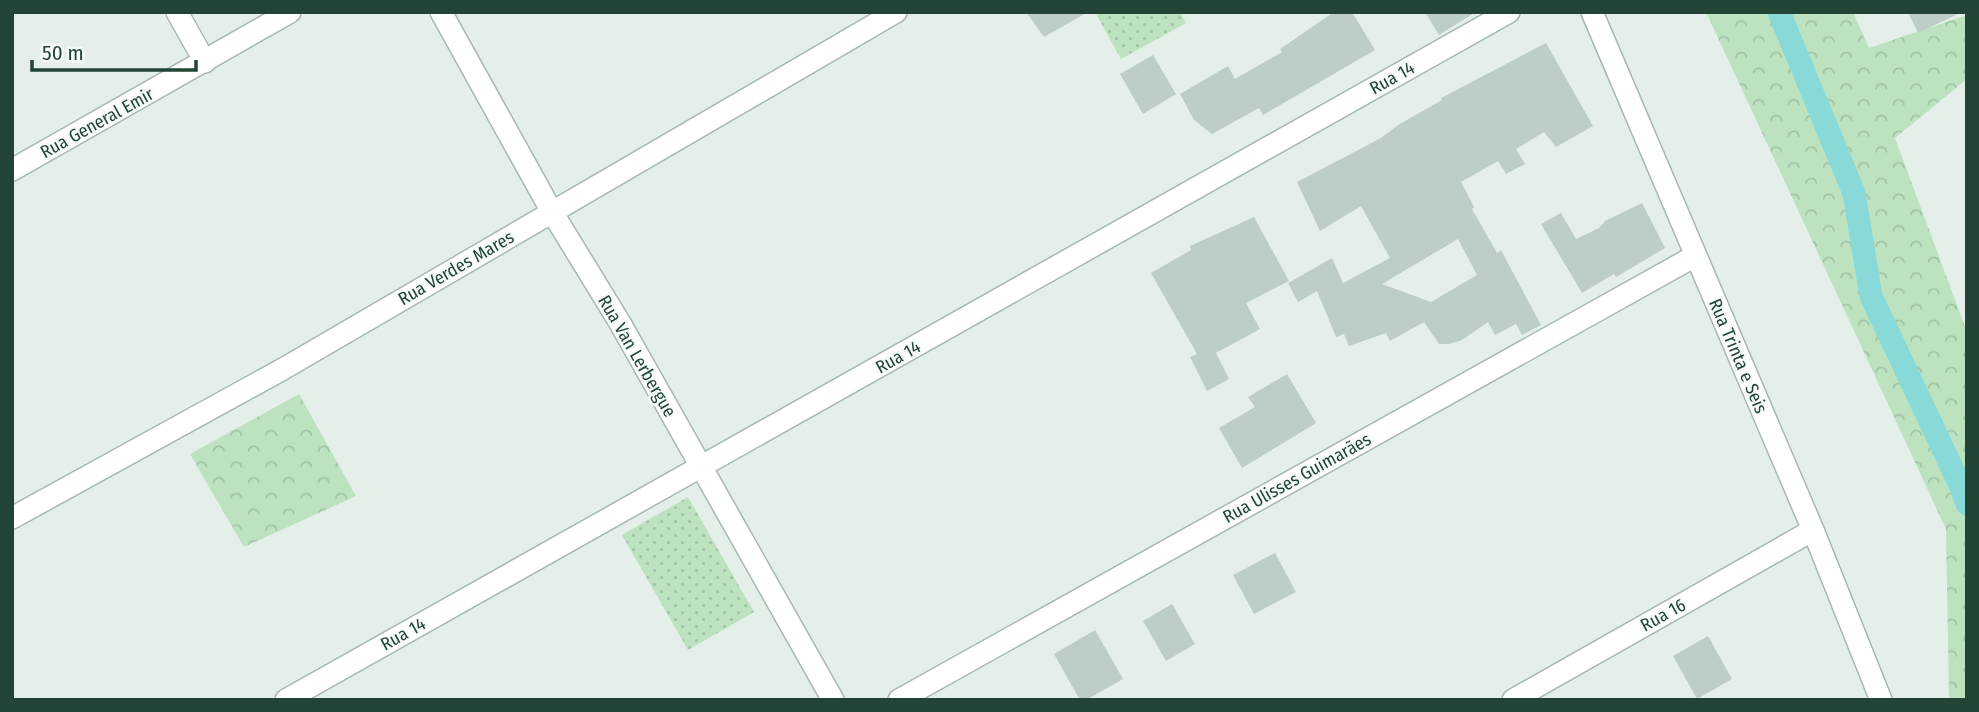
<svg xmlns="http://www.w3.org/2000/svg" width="1979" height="712" font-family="'Fira Sans Condensed',sans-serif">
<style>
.grass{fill:url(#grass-dots)}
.forest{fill:url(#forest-crowns)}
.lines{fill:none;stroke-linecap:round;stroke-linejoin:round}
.canal{stroke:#89d9d8;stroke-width:23}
.building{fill:#bdcec4;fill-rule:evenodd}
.minor-casing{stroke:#a7b8af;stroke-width:24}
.minor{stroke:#fff;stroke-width:21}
.labels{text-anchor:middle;stroke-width:5;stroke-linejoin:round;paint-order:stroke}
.street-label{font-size:18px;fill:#224435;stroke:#f6fbf8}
</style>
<defs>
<pattern id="grass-dots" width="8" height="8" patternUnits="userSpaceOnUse" patternTransform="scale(1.75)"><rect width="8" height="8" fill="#bce2c0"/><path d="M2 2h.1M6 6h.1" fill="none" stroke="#a1c3a6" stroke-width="1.8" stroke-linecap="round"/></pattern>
<pattern id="forest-crowns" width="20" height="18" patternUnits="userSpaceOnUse" patternTransform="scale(1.75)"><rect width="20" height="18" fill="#bce2c0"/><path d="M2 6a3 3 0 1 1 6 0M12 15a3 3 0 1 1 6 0" fill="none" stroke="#a1c3a6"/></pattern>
</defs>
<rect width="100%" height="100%" fill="#e5efe9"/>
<g class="grass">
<path d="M1095,12H1180L1186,23L1121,59Z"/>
<path d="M688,497L754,612L688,650L622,535Z"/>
</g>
<g class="forest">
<path d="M1706,12H1853L1869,48L1967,15V79L1895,138L1967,332V700H1949L1946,529Z"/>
<path d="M299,394L356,496L244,547L190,454Z"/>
</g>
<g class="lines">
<path class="canal" d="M1779,12L1854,193L1871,296L1962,489L1967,504"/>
</g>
<g class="building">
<path d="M1026,12H1088L1044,37Z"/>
<path d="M1334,12H1352L1375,50L1263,115L1259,108L1212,134L1194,120L1180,94L1228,66L1235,79L1282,52L1280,49Z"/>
<path d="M1425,12H1476L1439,35Z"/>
<path d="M1908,12H1962L1918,33Z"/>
<path d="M1546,43L1593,126L1556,147L1544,132L1516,149L1525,164L1506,174L1498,161L1461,182L1474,207L1472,209L1497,253L1501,250L1541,325L1522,335L1516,324L1495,335L1488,322L1462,340L1449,344H1439L1424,322L1390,341L1386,333L1349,346L1344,334L1336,337L1317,291L1298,302L1288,283L1332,258L1343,283L1390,258L1361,206L1320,231L1297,182L1381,138L1398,125L1442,100L1441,98ZM1458,239L1477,275L1431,302L1382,284Z"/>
<path d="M1153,55L1176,94L1143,114L1120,74Z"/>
<path d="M1642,203L1665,248L1616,277L1614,274L1582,293L1541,224L1561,213L1576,239L1599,228L1605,221Z"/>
<path d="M1254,217L1289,281L1246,303L1260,329L1216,353L1229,379L1207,391L1190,357L1197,354L1151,273L1191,250L1190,246Z"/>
<path d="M1287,374L1316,423L1242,468L1219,428L1255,407L1248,397Z"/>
<path d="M1275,553L1296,592L1254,614L1233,575Z"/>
<path d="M1172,604L1195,644L1166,661L1143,621Z"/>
<path d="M1095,630L1123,679L1086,700H1080L1054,654Z"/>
<path d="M1708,636L1732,679L1697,699L1673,656Z"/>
</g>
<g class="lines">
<defs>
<g id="minor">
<path d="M177,12L205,62"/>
<path d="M441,12L552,212L620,323L833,700"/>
<path d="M1592,12L1813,530L1881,700"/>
<path d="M12,170L290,12"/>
<path d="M12,518L283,369L896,12"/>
<path d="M286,700L1509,12"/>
<path d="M899,700L1695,256"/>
<path d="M1513,700L1813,530"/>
</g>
</defs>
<use href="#minor" class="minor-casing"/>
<use href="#minor" class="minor"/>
</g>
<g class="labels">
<g class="street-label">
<text transform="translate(1392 78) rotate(-29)" y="6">Rua 14</text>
<text transform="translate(97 123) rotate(-29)" y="6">Rua General Emir</text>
<text transform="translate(456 268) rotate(-30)" y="6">Rua Verdes Mares</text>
<text transform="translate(637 356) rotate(60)" y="6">Rua Van Lerbergue</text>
<text transform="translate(1738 356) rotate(67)" y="6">Rua Trinta e Seis</text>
<text transform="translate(898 357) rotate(-29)" y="6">Rua 14</text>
<text transform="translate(1297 478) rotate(-29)" y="6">Rua Ulisses Guimarães</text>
<text transform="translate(1663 615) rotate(-29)" y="6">Rua 16</text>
<text transform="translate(403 634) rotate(-29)" y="6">Rua 14</text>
</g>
</g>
<rect width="1979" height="712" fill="none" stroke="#224435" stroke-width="28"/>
<path d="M32 60v10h164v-10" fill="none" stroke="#224435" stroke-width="3.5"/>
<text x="42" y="60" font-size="21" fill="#224435" stroke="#f6fbf8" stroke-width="5" paint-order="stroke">50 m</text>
</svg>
